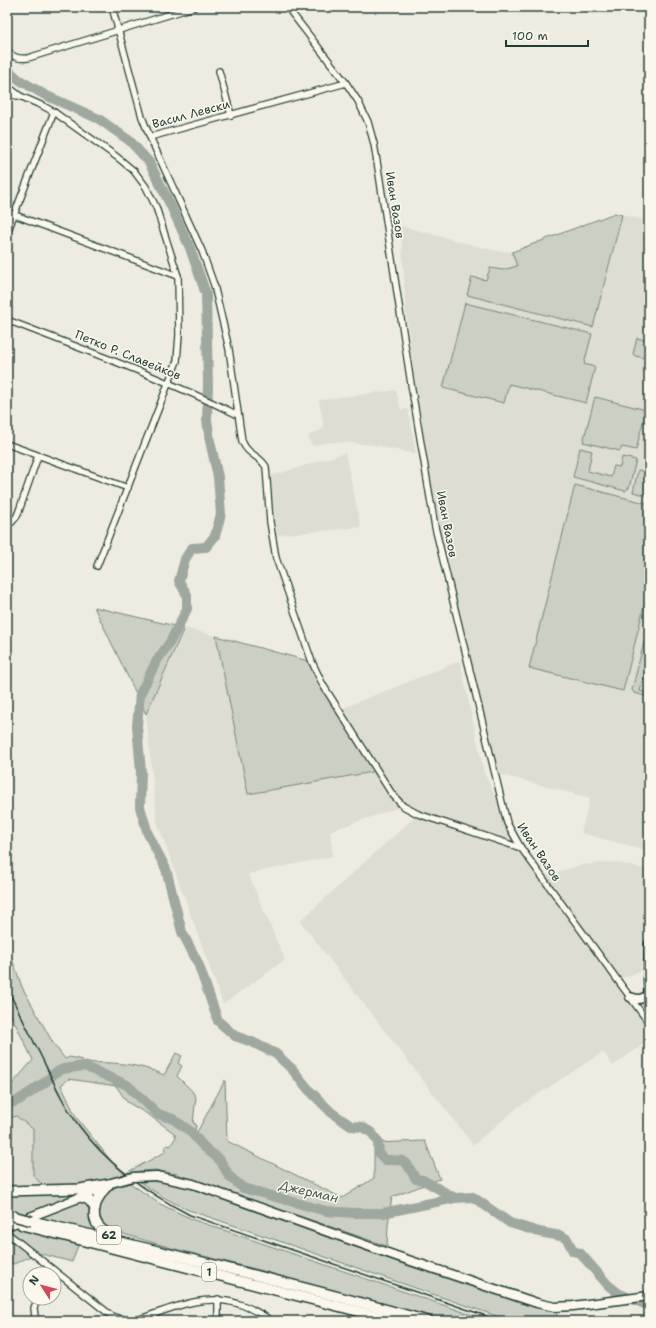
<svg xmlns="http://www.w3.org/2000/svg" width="656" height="1328" font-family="'Shantell Sans',sans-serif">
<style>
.built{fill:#ddddd2}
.green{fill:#cbcfc4;stroke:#75867c;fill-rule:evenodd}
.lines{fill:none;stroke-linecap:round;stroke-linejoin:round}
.river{stroke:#9fa89f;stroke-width:10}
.street-casing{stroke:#1f3d34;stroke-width:8}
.secondary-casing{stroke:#1f3d34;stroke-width:11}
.primary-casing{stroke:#1f3d34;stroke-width:12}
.street{stroke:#fbf7ec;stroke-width:5.5}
.secondary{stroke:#fbf7ec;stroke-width:8}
.primary{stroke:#fbf7ec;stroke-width:9}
.rail{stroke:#1f3d34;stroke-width:1.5}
.secondary-bridge-casing{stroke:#1f3d34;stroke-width:11;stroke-linecap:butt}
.primary-bridge-casing{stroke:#1f3d34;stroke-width:12;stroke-linecap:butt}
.secondary-bridge{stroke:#fbf7ec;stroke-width:8}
.primary-bridge{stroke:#fbf7ec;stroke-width:9}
.labels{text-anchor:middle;stroke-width:3;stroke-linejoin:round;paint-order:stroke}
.shield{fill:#fbf7ec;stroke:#61756b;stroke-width:1}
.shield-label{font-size:11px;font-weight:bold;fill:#1f3d34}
.street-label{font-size:12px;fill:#1f3d34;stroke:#fbf7ec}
.water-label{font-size:13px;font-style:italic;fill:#455d54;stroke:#fbf7ec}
</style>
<rect width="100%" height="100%" fill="#eeece1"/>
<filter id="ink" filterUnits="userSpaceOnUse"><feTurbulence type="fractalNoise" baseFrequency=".025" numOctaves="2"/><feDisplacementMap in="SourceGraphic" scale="8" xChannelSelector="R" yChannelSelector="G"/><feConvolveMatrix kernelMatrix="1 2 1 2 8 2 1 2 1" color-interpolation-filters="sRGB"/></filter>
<g filter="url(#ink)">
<g class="built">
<path d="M615,213L649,221V851L581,833L590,798L498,774L437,522L415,380L406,314L401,226L492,250L512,252Z"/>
<path d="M396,390L401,410L408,409L416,454L373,445L352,443L331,442L312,446L308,436L324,428L319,400Z"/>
<path d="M345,453L361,527L277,535L272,497L271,476Z"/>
<path d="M184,628L216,636L248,794L338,710L460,661L484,773L503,812L507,823L542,877L581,865L613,862L649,870V897L643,933L641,971L618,980L649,1023V1040L613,1066L603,1052L517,1108L473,1145L300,921L418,814L403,806L330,831L333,856L248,874L285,960L223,1004L157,822L146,714Z"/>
<path d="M16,1116L33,1129V1175L43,1186L7,1187V1119Z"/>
</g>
<g class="green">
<path d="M615,213L622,215L593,327L467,295L472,277L486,280L490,268L503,270L517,266L512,252Z"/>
<path d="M465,303L592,334L584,364L595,367L586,403L509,384L504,403L443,388Z"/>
<path d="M637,338L649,341V359L635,356L633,354Z"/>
<path d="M595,397L646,410L636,450L622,447L620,451L583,442Z"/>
<path d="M580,448L592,451L588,471L611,477L614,466L620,467L622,457L636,460L629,488L625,491L573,477Z"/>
<path d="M638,470L649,472L647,487L649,488V496L633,492Z"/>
<path d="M575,485L649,504V586L623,691L529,668Z"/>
<path d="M94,607L184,628L146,714Z"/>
<path d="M649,629V672H645L640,691L649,693V697L634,693L632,690L647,630Z"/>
<path d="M216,636L312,662L378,771L248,794Z"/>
<path d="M7,949L14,964L22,987L53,1043L65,1059L70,1057L82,1060L83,1063C111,1062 138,1063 164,1075L176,1053L182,1056L178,1063L182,1066L177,1076L192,1091L196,1097L193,1123L196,1124L195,1136L225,1080L227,1141L342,1198L374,1178V1143L425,1141L440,1179L392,1197L388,1225L387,1246L177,1174L155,1170L139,1171L98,1181L73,1185L43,1186L33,1175V1129L16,1116L7,1119V1090L33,1060L7,1007ZM69,1079L116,1086L127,1102L149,1115L174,1133L176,1137L170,1146L167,1145L164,1149L167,1151L126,1173L112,1162L76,1117L61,1085Z"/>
<path d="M156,1181L177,1183L403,1264L520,1303L556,1311L558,1321H511L186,1209L163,1197L140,1182Z"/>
<path d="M130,1183L160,1204L194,1220L490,1321H448L349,1296L263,1271L175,1249L113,1231C102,1225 100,1219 98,1207C108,1191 111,1187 130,1183Z"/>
<path d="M78,1193L22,1215L7,1211V1194Z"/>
<path d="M80,1202H85L90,1207L101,1234L37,1219Z"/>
<path d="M17,1226L79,1243L72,1262L38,1253L14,1264L7,1262V1230Z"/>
</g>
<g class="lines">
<g class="river">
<path d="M7,69L18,79L45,95L99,119L130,141L149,162L171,206L190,248L206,294L208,385L207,420L210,441L218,477L221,514L215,536L206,547L192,548L185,559L179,581L187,595V609L170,642L156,662L140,694L137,726L141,772L140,807L148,834L166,869L182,932L198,963L218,1021L235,1036L252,1042L276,1054L292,1069L309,1090L332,1113L351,1126L362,1127L372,1133L378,1142L379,1153L385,1160C410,1160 403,1159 416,1179L423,1180L455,1198"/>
<path d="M7,1105L19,1100L44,1083L55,1073L63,1069L84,1066L127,1085L158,1114L173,1119L190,1131L203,1146L220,1160L229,1176L243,1188L326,1211L355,1213H383L455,1198L473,1197L510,1223L539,1232L561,1236L567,1239L573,1251L580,1253L608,1285L618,1293L649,1306"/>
</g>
<defs>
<g id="street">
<path d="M112,7L142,117L150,137L202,251L214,285L229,349L242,441C248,456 261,456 266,467L270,522L276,558L312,662L323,685L392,794L403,806L418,814L521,848"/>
<path d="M287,7L346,83L358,101L368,122L374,144L379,174L411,384L435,527L507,823L521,848L649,1023"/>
<path d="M7,51C14,58 19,59 28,58L194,7"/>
<path d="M219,71L231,115"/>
<path d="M7,86L20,96L43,106L54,112L117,157L134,171L146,187L156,207L178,276L179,335L177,361L97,566"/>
<path d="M7,93L17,96"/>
<path d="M150,137L346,83"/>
<path d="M7,212L178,276"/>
<path d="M7,233L54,112"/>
<path d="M7,320C85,350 163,378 238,415"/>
<path d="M7,444L128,488"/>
<path d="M12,522L17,516L20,508L38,456"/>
<path d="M7,1233L113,1317L132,1321"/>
<path d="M218,1299V1321"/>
<path d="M153,1315L158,1321"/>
<path d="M34,1321L35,1317L34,1308L38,1298"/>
<path d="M134,1321C169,1310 201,1292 239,1304C250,1307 262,1315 272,1321"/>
</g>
<g id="secondary">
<path d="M649,944L648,976L649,999"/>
<path d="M630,997C638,1000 642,1000 649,994"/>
<path d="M156,1176L193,1184L396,1256L537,1303L555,1307L573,1306L649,1296"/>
<path d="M7,1226L81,1197L103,1187"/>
</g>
<g id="primary">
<path d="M109,1184C92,1202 85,1226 114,1236"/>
<path d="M7,1191L80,1189L109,1184"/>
<path d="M81,1197L89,1200L95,1208"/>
<path d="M32,1221C165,1252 297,1285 428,1321"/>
<path d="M22,1225L396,1321"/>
</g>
</defs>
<use href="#street" class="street-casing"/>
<use href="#secondary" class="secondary-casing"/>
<use href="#primary" class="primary-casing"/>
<use href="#street" class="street"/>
<use href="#secondary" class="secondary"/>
<use href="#primary" class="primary"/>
<path class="rail" d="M7,990L12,998C22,1018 32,1038 42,1058C53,1081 64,1106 80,1127C109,1166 147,1193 190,1215L501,1321"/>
<defs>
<path id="secondary-bridge" d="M111,1183L133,1177L156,1176"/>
<path id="primary-bridge" d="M13,1216L32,1221"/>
</defs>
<use href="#secondary-bridge" class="secondary-bridge-casing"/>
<use href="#primary-bridge" class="primary-bridge-casing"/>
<use href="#secondary-bridge" class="secondary-bridge"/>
<use href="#primary-bridge" class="primary-bridge"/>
</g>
</g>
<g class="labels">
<g class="shield">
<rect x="97" y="1226" width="24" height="18" rx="3"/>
<rect x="202" y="1263" width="14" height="18" rx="3"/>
</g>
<g class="shield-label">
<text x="109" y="1239">62</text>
<text x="209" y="1276">1</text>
</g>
<g class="street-label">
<text transform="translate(191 114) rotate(-15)" y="4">Васил Левски</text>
<text transform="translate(395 205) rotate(81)" y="4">Иван Вазов</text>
<text transform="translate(128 355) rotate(22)" y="4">Петко Р. Славейков</text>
<text transform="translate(447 524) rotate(79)" y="4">Иван Вазов</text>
<text transform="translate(539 852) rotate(56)" y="4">Иван Вазов</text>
</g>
<g class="water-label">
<text transform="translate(309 1191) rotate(13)" y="5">Джерман</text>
</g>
</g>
<rect width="656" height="1328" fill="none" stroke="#fbf7ec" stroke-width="24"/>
<rect x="12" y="12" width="632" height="1304" fill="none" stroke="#1f3d34" stroke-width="1.5" filter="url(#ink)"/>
<g transform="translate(42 1286) rotate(306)"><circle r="19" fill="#fbf7ec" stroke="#a3ada2"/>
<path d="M0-3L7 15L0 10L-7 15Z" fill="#d1495b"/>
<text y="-6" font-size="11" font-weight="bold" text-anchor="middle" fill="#1f3d34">N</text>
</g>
<path d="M506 40v6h82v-6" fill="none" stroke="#1f3d34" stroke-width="2"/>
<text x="512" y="40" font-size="12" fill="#1f3d34" stroke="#fbf7ec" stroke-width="3" paint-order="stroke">100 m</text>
</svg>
